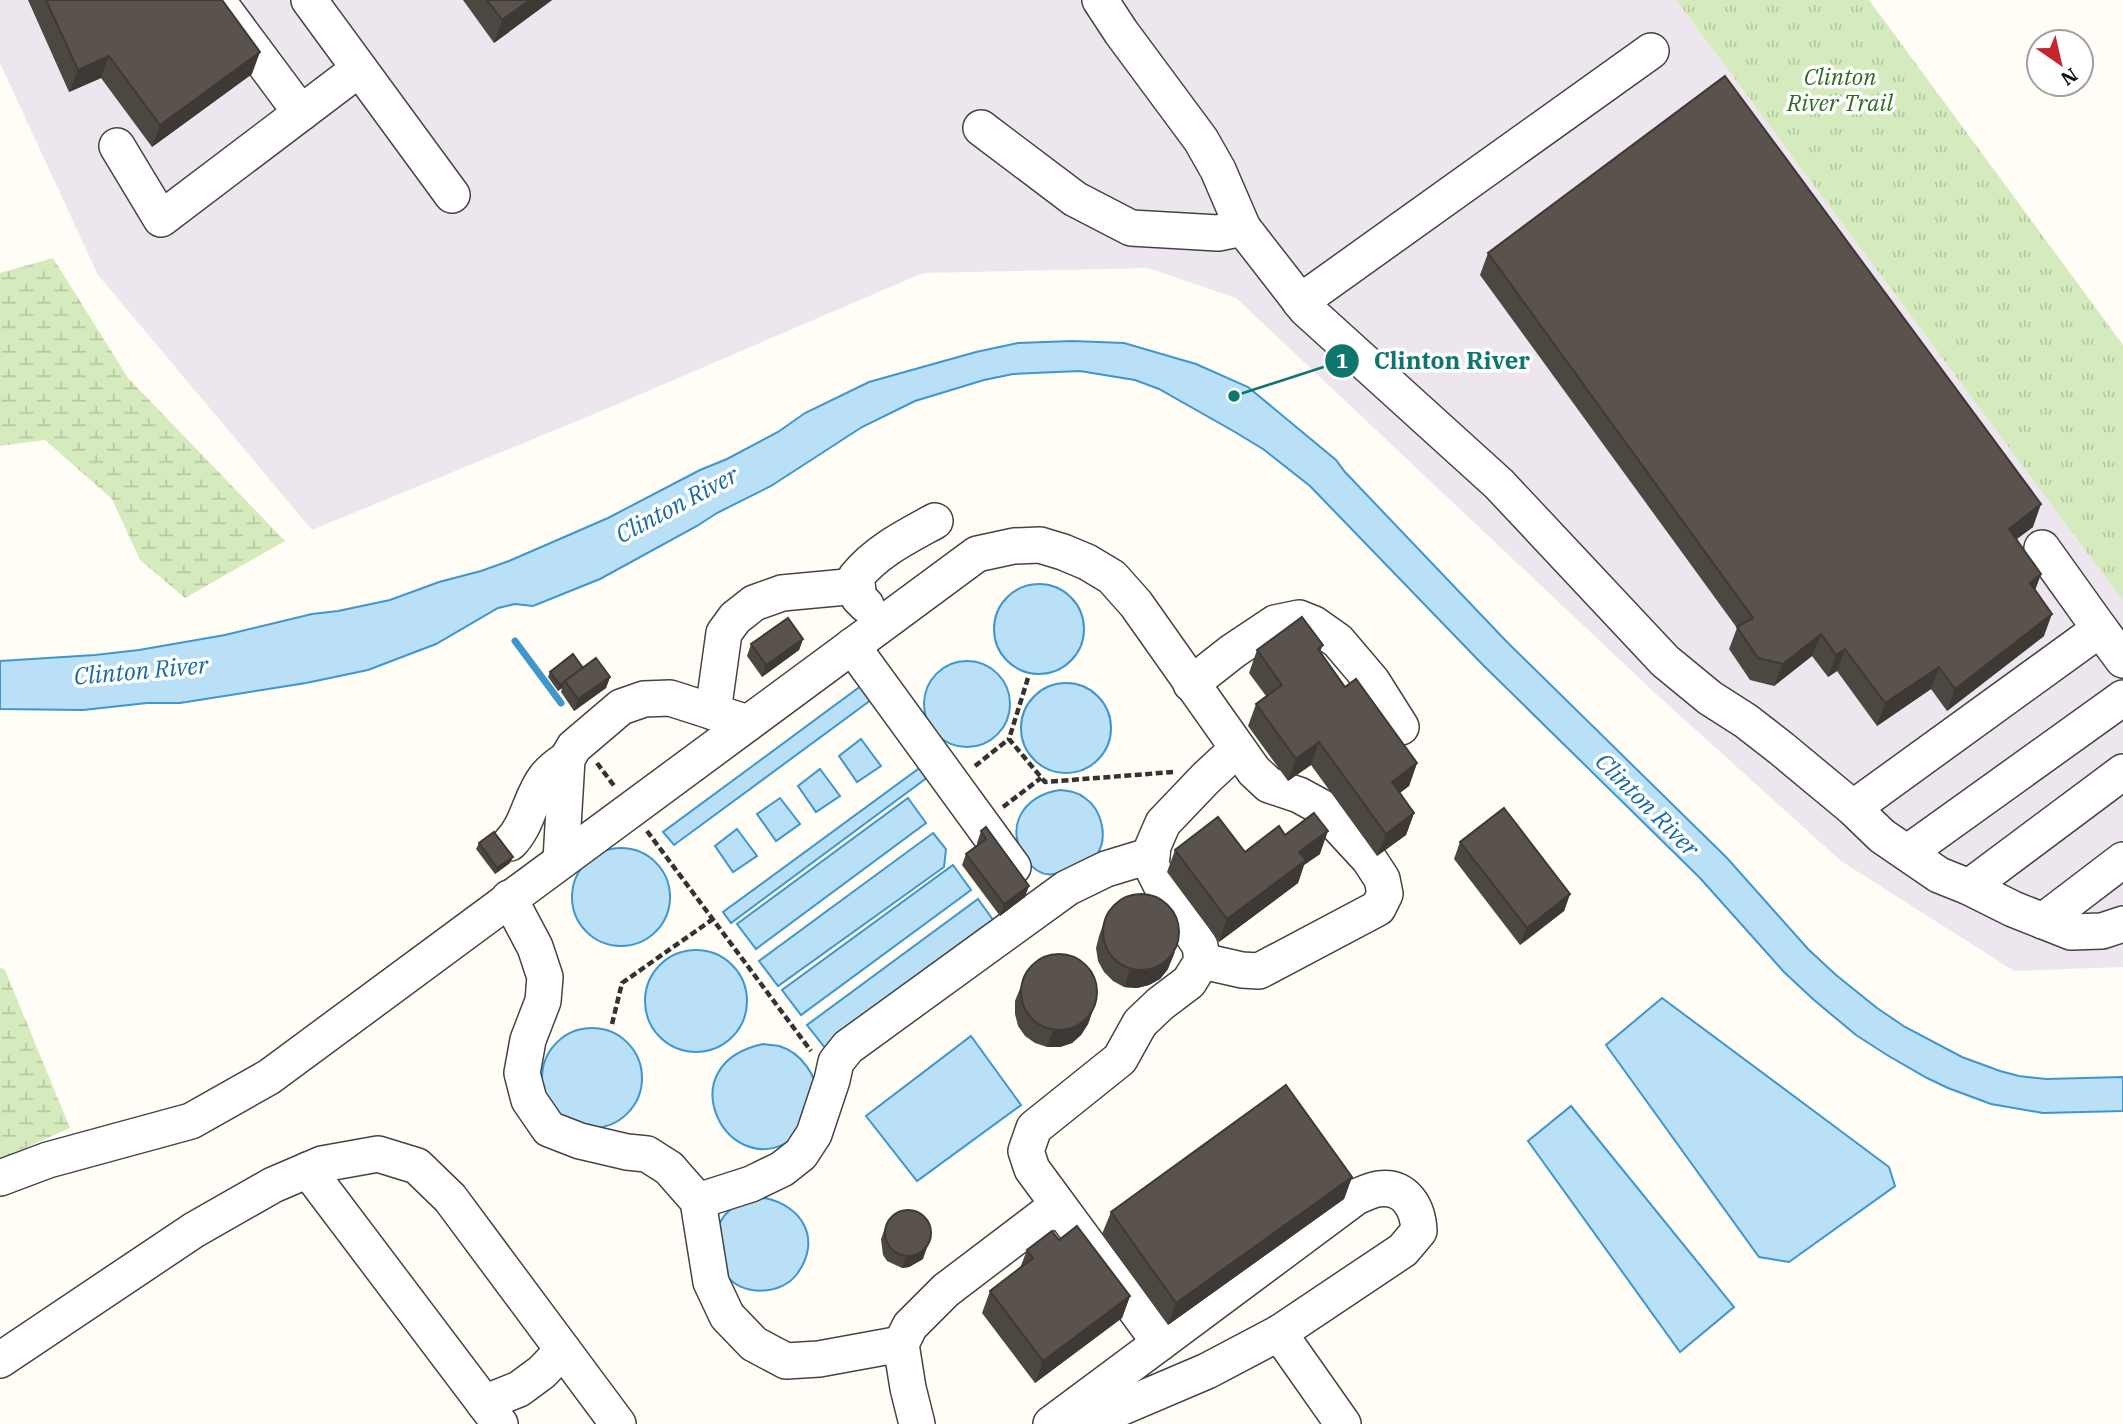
<svg xmlns="http://www.w3.org/2000/svg" width="2123" height="1424" font-family="'IBM Plex Serif',serif">
<style>
.industrial{fill:#eee6ef}
.grass{fill:url(#grass-tufts)}
.wetland{fill:url(#wetland-marsh)}
.water{fill:#b9e0f7;stroke:#3f96cf;stroke-width:2}
.lines{fill:none;stroke-linecap:round;stroke-linejoin:round}
.stream{stroke:#3f96cf;stroke-width:7}
.minor-casing{stroke:#444;stroke-width:38}
.path{stroke:#333;stroke-width:4.5;stroke-dasharray:7 3.5;stroke-linecap:butt}
.minor{stroke:#fff;stroke-width:35}
.wall{fill:#4d4742}
.shaded-wall{fill:#3f3936}
.building{fill:#5a524d;stroke:#3f3936;stroke-width:2}
.labels{text-anchor:middle;stroke-width:7;stroke-linejoin:round;paint-order:stroke}
.park-label{font-size:23px;font-style:italic;fill:#2f6b1f;stroke:#fff}
.water-label{font-size:24px;font-style:italic;fill:#1768a6;stroke:#fff}
.leader{fill:none;stroke:#0f766e;stroke-width:2.5}
.callout-dot{fill:#0f766e;stroke:#fff;stroke-width:2.5}
.mark-label{font-size:21px;text-anchor:middle;font-weight:bold;fill:#fff}
.callout-label{font-size:24px;text-anchor:middle;font-weight:bold;fill:#0f766e;stroke:#fff;stroke-width:7;stroke-linejoin:round;paint-order:stroke}
</style>
<defs>
<pattern id="grass-tufts" width="24" height="20" patternUnits="userSpaceOnUse" patternTransform="scale(1.75)"><rect width="24" height="20" fill="#d5ebbd"/><path d="M3 7l-1-3M5 7V3M7 7l1-3M15 17l-1-3M17 17v-4M19 17l1-3" fill="none" stroke="#b6c8a1"/></pattern>
<pattern id="wetland-marsh" width="20" height="14" patternUnits="userSpaceOnUse" patternTransform="scale(1.75)"><rect width="20" height="14" fill="#d5ebbd"/><path d="M1 5h8M5 5V1M11 12h8M15 12V8" fill="none" stroke="#b6c8a1"/></pattern>
</defs>
<rect width="100%" height="100%" fill="#fffdf5"/>
<path class="industrial" d="M0,0H1676L2123,601V967L2014,971L1841,861L1657,695L1236,298L1148,268L923,273L599,412L312,530L98,275L0,63Z"/>
<path class="grass" d="M1676,0H1869L2123,345V601Z"/>
<g class="wetland">
<path d="M53,258L128,378L285,541L185,598L140,560L112,499L45,440L0,446V273Z"/>
<path d="M0,967L5,970L70,1128L0,1159Z"/>
</g>
<g class="water">
<path d="M1072,341L1124,343L1196,364L1248,387L1336,460L1345,472L1507,642L1727,858L1808,949L1836,975L1877,1008L1905,1027L1962,1057L2000,1071L2019,1076L2046,1079L2123,1077V1111L2043,1113L1991,1104L1948,1088L1927,1078L1887,1055L1856,1035L1814,1000L1784,972L1700,878L1483,665L1310,486L1263,449L1235,432L1159,389L1135,380L1080,371L1013,374L984,380L915,401L862,427L771,486L717,513L697,526L600,579L533,606L515,604L498,608L436,644L368,670L306,683L180,703H147L83,710L0,709V661L95,655L139,650L225,635L312,614L338,611L390,600L439,582L481,571L509,561L608,518L700,470L727,459L778,432L805,413L869,382L976,352L1018,343Z"/>
<circle cx="1039" cy="629" r="45"/>
<circle cx="967" cy="704" r="43"/>
<circle cx="1066" cy="728" r="45"/>
<path d="M865,683L875,697L674,845L663,832Z"/>
<path d="M861,739L881,766L857,782L839,756Z"/>
<path d="M925,764L932,774L731,923L723,912Z"/>
<path d="M820,769L840,796L816,812L798,786Z"/>
<path d="M1060,790C1069,791 1078,792 1085,798C1102,810 1109,838 1096,856C1093,861 1084,863 1078,866C1057,875 1042,882 1026,859C1003,827 1024,795 1060,790Z"/>
<path d="M780,798L800,824L776,841L757,814Z"/>
<path d="M908,798L926,823L756,949L737,924Z"/>
<path d="M737,829L757,856L733,872L715,846Z"/>
<path d="M933,833L946,849L944,867L778,986L759,961Z"/>
<circle cx="621" cy="897" r="49"/>
<path d="M953,865L971,890L801,1015L782,990Z"/>
<path d="M978,899L996,924L826,1049L807,1025Z"/>
<circle cx="696" cy="1001" r="51"/>
<path d="M1662,998L1889,1167L1895,1186L1789,1262L1759,1257L1606,1045Z"/>
<circle cx="592" cy="1078" r="50"/>
<path d="M971,1036L1021,1105L917,1181L866,1116Z"/>
<path d="M763,1044C768,1045 774,1045 779,1046C800,1052 820,1077 816,1100C815,1104 811,1109 808,1113C802,1122 795,1138 786,1143C724,1176 669,1064 763,1044Z"/>
<path d="M1571,1106L1734,1307L1680,1352L1528,1141Z"/>
<path d="M765,1198C803,1206 822,1240 797,1274C782,1295 742,1297 726,1275C723,1270 722,1261 721,1254C720,1247 716,1235 718,1228C724,1207 746,1199 765,1198Z"/>
</g>
<g class="lines">
<path class="stream" d="M515,641L561,703"/>
<defs>
<g id="minor">
<path d="M217,0L301,113"/>
<path d="M309,0L452,195"/>
<path d="M1100,0L1121,32L1201,140L1218,170L1243,228L1306,309L1499,484L1665,661L1710,698L1746,721L1782,749L1853,808L1882,836L1939,875L1969,887L2013,909L2071,932L2102,931L2123,924"/>
<path d="M981,128L1075,199L1131,228L1218,233L1243,228"/>
<path d="M117,146L161,219L359,69"/>
<path d="M1300,302L1651,51"/>
<path d="M2042,548L2100,629"/>
<path d="M866,605L859,598L856,577C877,551 906,537 935,521"/>
<path d="M852,646L1013,867"/>
<path d="M1191,684L1233,651L1275,623L1299,618L1314,624L1338,641L1372,681L1401,727"/>
<path d="M713,712L724,633L735,618L754,603L782,593L857,586"/>
<path d="M1853,808L2100,629L2123,660"/>
<path d="M510,843C528,825 530,798 545,778C551,770 559,764 567,759"/>
<path d="M1907,853L2123,698"/>
<path d="M561,860L567,759L574,747L621,707L644,699L670,698L748,723"/>
<path d="M1969,887L2123,772"/>
<path d="M509,898L535,947L545,977L543,1001L528,1040L522,1073L529,1100L549,1129L580,1141L627,1152L647,1154L669,1168L698,1201L711,1282L727,1316L754,1344L786,1361L819,1359L901,1344"/>
<path d="M2043,921L2123,860"/>
<path d="M308,1170L500,1424"/>
<path d="M0,1178L48,1160L191,1121L269,1077L977,554L1014,546L1040,545L1063,552L1087,562L1112,577L1136,604L1254,771L1269,785L1299,795L1321,807L1369,859L1382,879L1385,894L1378,908L1259,971L1242,970L1202,961"/>
<path d="M698,1201L751,1184L782,1169L801,1154L814,1134L832,1080L836,1062L848,1047L1067,888L1106,869L1152,855"/>
<path d="M1279,1333L1343,1424"/>
<path d="M1160,1343L1032,1169L1026,1151L1034,1128L1120,1059L1140,1023L1160,1004L1189,982L1202,961L1200,946L1163,889L1151,865L1153,846L1163,823L1205,779L1237,749"/>
<path d="M0,1360L194,1230L273,1185L322,1164L378,1154L417,1166L450,1198L618,1424"/>
<path d="M484,1403L519,1389L542,1372L563,1350"/>
<path d="M917,1424L908,1388L901,1344L910,1326L946,1290L1058,1205"/>
<path d="M1051,1424L1356,1197C1363,1194 1371,1190 1378,1189C1405,1185 1418,1207 1419,1231L1403,1250L1279,1333L1207,1371L1120,1408L1061,1424"/>
</g>
</defs>
<use href="#minor" class="minor-casing"/>
<g class="path">
<path d="M1028,678L1009,739L1045,782L1173,772"/>
<path d="M597,763L615,787"/>
<path d="M975,766L1009,739"/>
<path d="M1003,807L1041,778"/>
<path d="M647,831L811,1051"/>
<path d="M612,1024L622,983L713,919"/>
</g>
<use href="#minor" class="minor"/>
</g>
<g class="wall">
<path d="M28,0H222L252,74L152,147L101,78L69,92Z"/>
<path d="M463,0H552L494,43Z"/>
<path d="M1488,253L2033,527L2016,539L2041,574L2035,589L2044,636L1947,711L1931,689L1877,726L1837,671L1828,677L1812,656L1774,686L1750,680L1729,649L1737,628L1480,275Z"/>
<path d="M803,639L799,650L762,677L747,656L751,644Z"/>
<path d="M1323,645L1320,652L1345,687L1417,763L1409,786L1400,793L1414,813L1406,835L1377,856L1311,765L1288,781L1248,726L1256,704L1266,696L1249,673L1257,650Z"/>
<path d="M583,668L610,677L606,688L574,711L561,692L562,688L558,691L548,677L550,672Z"/>
<path d="M981,831L1025,897L1000,916L962,865L966,854L978,845L977,843Z"/>
<path d="M1285,835L1320,854L1304,865L1298,883L1219,942L1167,872L1175,850L1245,852Z"/>
<path d="M1460,842L1570,894L1564,911L1520,945L1454,859Z"/>
<path d="M479,843L510,863L495,874L476,849Z"/>
<path d="M1105,919L1168,969L1160,979L1149,985L1137,988L1124,987L1113,981L1104,972L1098,961L1096,948L1099,936Z"/>
<path d="M1026,973L1094,1007L1088,1024L1081,1035L1072,1043L1060,1047H1047L1035,1043L1025,1036L1018,1026L1015,1014V1001Z"/>
<path d="M1352,1177L1344,1199L1168,1325L1102,1234L1111,1212Z"/>
<path d="M885,1228L923,1259L909,1267L902,1268L887,1261L883,1255L881,1239Z"/>
<path d="M1059,1240L1130,1296L1122,1318L1035,1383L982,1313L990,1291L1020,1268L1027,1250Z"/>
</g>
<g class="shaded-wall">
<path d="M530,0H552L494,43L502,20Z"/>
<path d="M260,52L252,74L152,147L160,125Z"/>
<path d="M109,56L101,78L69,92L78,70Z"/>
<path d="M2041,504L2033,527L2001,551L2009,529Z"/>
<path d="M2041,574L2033,596L2030,583Z"/>
<path d="M2052,614L2044,636L1947,711L1955,689Z"/>
<path d="M1821,634L1812,656L1774,686L1783,664Z"/>
<path d="M803,639L799,650L762,677L766,665Z"/>
<path d="M1845,649L1837,671L1828,677L1836,655Z"/>
<path d="M1939,667L1931,689L1877,726L1885,703Z"/>
<path d="M610,677L606,688L574,711L578,699Z"/>
<path d="M564,682L562,688L558,691L560,685Z"/>
<path d="M1319,742L1311,765L1288,781L1296,759Z"/>
<path d="M1417,763L1409,786L1384,804L1392,782Z"/>
<path d="M1414,813L1406,835L1377,856L1386,834Z"/>
<path d="M1328,831L1320,854L1304,865L1298,883L1219,942L1227,919L1299,852Z"/>
<path d="M513,857L510,863L495,874L497,868Z"/>
<path d="M1029,886L1025,897L1000,916L1004,904Z"/>
<path d="M1570,894L1564,911L1520,945L1527,928Z"/>
<path d="M1175,952L1168,969L1160,979L1149,985L1137,988L1124,987L1130,970Z"/>
<path d="M1094,1007L1088,1024L1081,1035L1072,1043L1060,1047H1047L1053,1030Z"/>
<path d="M1352,1177L1344,1199L1168,1325L1176,1303Z"/>
<path d="M928,1245L923,1259L909,1267L902,1268L906,1257Z"/>
<path d="M1130,1296L1122,1318L1035,1383L1043,1361Z"/>
</g>
<g class="building">
<path d="M46,0H222L260,52L160,125L109,56L78,70Z"/>
<path d="M487,0H530L502,20Z"/>
<path d="M1725,76L2041,504L2009,529L2041,574L2030,583L2052,614L1955,689L1939,667L1885,703L1845,649L1836,655L1821,634L1783,664L1758,658L1737,627L1753,618L1488,253Z"/>
<path d="M1302,617L1323,645L1318,649L1345,687L1356,679L1417,763L1392,782L1414,813L1386,834L1319,742L1296,759L1256,704L1282,685L1257,650Z"/>
<path d="M788,618L803,639L766,665L751,644Z"/>
<path d="M573,654L583,668L560,685L550,672Z"/>
<path d="M596,658L610,677L578,699L565,681Z"/>
<path d="M1504,808L1570,894L1527,928L1460,842Z"/>
<path d="M1314,813L1328,831L1299,852L1306,860L1227,919L1175,850L1218,817L1245,852L1279,826L1285,835Z"/>
<path d="M986,827L1029,886L1004,904L966,854L986,839L981,831Z"/>
<path d="M494,832L513,857L497,868L479,843Z"/>
<circle cx="1141" cy="932" r="38"/>
<circle cx="1059" cy="992" r="38"/>
<path d="M1286,1085L1352,1177L1176,1303L1111,1212Z"/>
<circle cx="908" cy="1233" r="23"/>
<path d="M1077,1226L1130,1296L1043,1361L990,1291L1033,1258L1027,1250L1052,1231L1059,1240Z"/>
</g>
<g class="labels">
<g class="park-label">
<text x="1840" y="85">Clinton<tspan x="1840" dy="26">River Trail</tspan></text>
</g>
<g class="water-label">
<text transform="translate(677 505) rotate(-28)" y="8">Clinton River</text>
<text transform="translate(141 671) rotate(-5)" y="8">Clinton River</text>
<text transform="translate(1647 805) rotate(45)" y="8">Clinton River</text>
</g>
</g>
<path class="leader" d="M1234 396L1342 361"/>
<g class="callout-dot">
<circle cx="1234" cy="396" r="7"/>
<circle cx="1342" cy="361" r="18"/>
</g>
<g class="mark-label">
<text x="1342" y="368">1</text>
</g>
<g class="callout-label">
<text x="1452" y="369">Clinton River</text>
</g>
<g transform="translate(2060 63) rotate(146)"><circle r="33" fill="#ffffff" stroke="#a0a0a0" stroke-width="2"/>
<path d="M0-5L12 26L0 18L-12 26Z" fill="#c4262e"/>
<text y="-10" font-size="19" font-weight="bold" text-anchor="middle" fill="#111111">N</text>
</g>
</svg>
